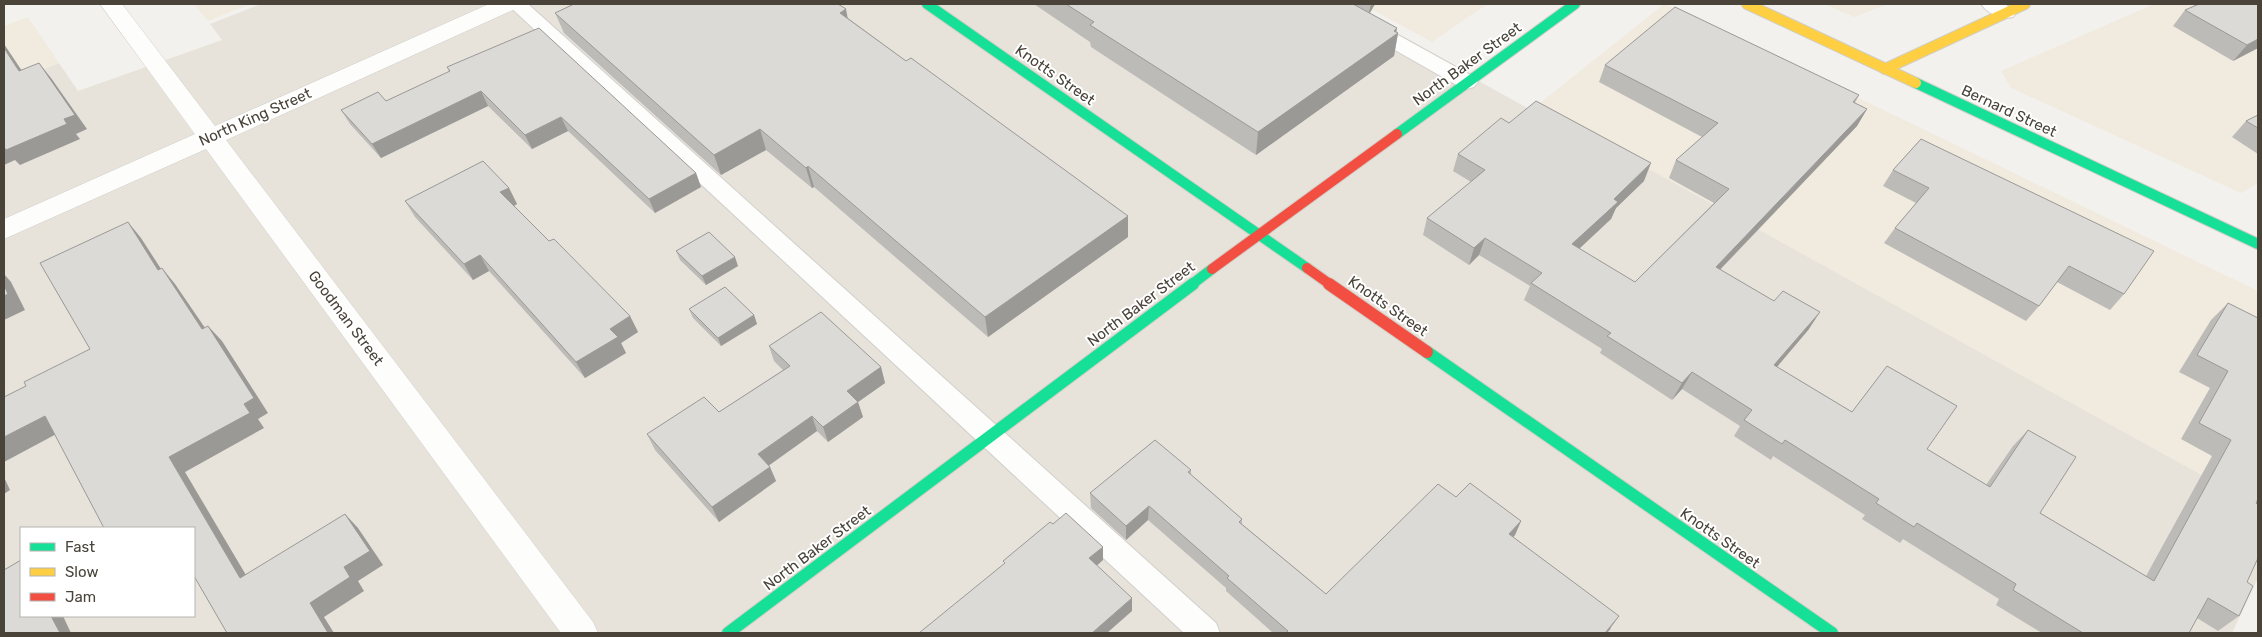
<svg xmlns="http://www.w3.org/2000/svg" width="2262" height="637" font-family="Rubik,sans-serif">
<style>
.residential{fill:#e7e3db;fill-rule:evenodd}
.commercial{fill:#f1eade}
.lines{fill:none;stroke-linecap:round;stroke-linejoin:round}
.lane-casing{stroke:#d1cfcb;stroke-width:2}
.street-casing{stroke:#d1cfcb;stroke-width:1}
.fast-far1-casing{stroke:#d1cec4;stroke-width:12}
.fast-casing{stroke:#d1cec4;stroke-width:14}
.slow-casing{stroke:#d1cec4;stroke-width:12}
.jam-far1-casing{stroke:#d1cec4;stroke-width:12}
.jam-casing{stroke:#d1cec4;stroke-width:14}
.lane{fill:#fdfdfc;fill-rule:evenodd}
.street{fill:#fdfdfc;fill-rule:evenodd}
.fast-far1{stroke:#16e098;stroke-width:10}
.fast{stroke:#16e098;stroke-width:12}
.slow{stroke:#ffcf43;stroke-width:10}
.jam-far1{stroke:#f24e42;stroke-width:10}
.jam{stroke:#f24e42;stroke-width:12}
.wall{fill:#bdbbb8}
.shaded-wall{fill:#9a9996}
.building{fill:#dcdad6;stroke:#9a9996}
.labels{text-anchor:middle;stroke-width:4;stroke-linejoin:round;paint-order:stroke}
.street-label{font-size:15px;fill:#494339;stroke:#fff}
</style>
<rect width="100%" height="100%" fill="#f3f1ed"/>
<path class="residential" d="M261,4H1340L1619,159L1624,155L2258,506V578L2232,633H4V85L59,63L78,91L222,40L210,24ZM21,528H194V616H21Z"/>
<g class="commercial">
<path d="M194,4H250L208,21Z"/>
<path d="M1362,4H1487L1432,42Z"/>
<path d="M1664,4L2258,291V506L1624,155L1531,110Z"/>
<path d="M1824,4H1888L1854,17Z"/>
<path d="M2154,4H2258V183L2241,193L2011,88L2001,71Z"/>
<path d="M28,17L59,63L4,85V26Z"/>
</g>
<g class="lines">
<defs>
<g id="lane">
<path d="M507,4H528L1216,623L1220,633H1184Z"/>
<path d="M1318,4H1342L1474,77L1478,82L1474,87L1467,89L1460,87L1321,8Z"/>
<path d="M1981,4H2005L2016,13L2013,17C2001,20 1988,14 1981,4Z"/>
</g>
<path id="street" d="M100,4H122L215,126L489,4H518L515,9L226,140L593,622L598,633H561L206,149L4,239V219L195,134Z"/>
<g id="fast-far1">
<path d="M927,4L1307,268"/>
<path d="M1916,83L2258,244"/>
<path d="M1397,134L1575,4"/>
<path d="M1191,285L1212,269"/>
</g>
<g id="fast">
<path d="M1427,352L1832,633"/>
<path d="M728,633L1193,284"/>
</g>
<g id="slow">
<path d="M1747,4L1916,83"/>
<path d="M1885,69L2025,4"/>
</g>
<g id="jam-far1">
<path d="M1307,268L1331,285"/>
<path d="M1212,269L1397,134"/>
</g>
<path id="jam" d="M1329,284L1427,352"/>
</defs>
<use href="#lane" class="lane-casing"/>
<use href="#street" class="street-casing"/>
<use href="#fast-far1" class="fast-far1-casing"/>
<use href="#fast" class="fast-casing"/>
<use href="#slow" class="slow-casing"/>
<use href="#jam-far1" class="jam-far1-casing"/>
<use href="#jam" class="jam-casing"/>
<use href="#lane" class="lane"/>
<use href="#street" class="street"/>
<use href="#fast-far1" class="fast-far1"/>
<use href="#fast" class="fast"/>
<use href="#slow" class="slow"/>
<use href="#jam-far1" class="jam-far1"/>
<use href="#jam" class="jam"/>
</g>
<g class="wall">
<path d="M1034,4H1375L1370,13L1398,33L1394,56L1256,155L1091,47L1090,42Z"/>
<path d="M2185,10L2258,48L2233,61L2173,26Z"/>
<path d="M555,13L848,18L906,61L1128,216V237L988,337L814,187L812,188L766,150L721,175L564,33Z"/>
<path d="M1605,65L1859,95L1855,103L1867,109L1857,126L1720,270L1809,329L1777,367L1852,412L1927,449L1986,485L2013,446L2028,430L2040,513L2146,576L2212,456L2181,439L2210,388L2179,372L2211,320L2228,303L2256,503L2247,582L2239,616L2218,631L2197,618L2189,633H2042L1996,605L1999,599L1903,539L1900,543L1862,519L1865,515L1773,456L1771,460L1734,436L1740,426L1682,389L1672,400L1600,353L1602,349L1524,300L1530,286L1479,255L1469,265L1423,235L1427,218L1471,182L1453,171L1458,154L1509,123L1644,181L1616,208L1611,219L1579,249L1635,282L1714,203L1669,178L1676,160L1702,137L1599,82Z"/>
<path d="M447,67L696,173L701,187L655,213L568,131L532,149L488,106L381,158L350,124L341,110L386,101L449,72Z"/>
<path d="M2258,115V154L2232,137L2246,121Z"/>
<path d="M1921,139L2124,294L2110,310L2057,282L2039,306L2026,321L1884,243L1895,228L1916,203L1883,186L1893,170Z"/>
<path d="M509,188L517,204L514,206L549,241L630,316L638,332L621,343L626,353L585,378L489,271L473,280L415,217L405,201Z"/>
<path d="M676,251L738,266L706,285L680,260Z"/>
<path d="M689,309L754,315L757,324L721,346L693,318Z"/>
<path d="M769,346L881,367L885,383L858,402L863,417L828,442L817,431L769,465L776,481L719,522L655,450L647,434L719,412L783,370L774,361Z"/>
<path d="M1191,470V475L1242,519V524L1326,594L1456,497L1521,521L1515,535L1513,537L1611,629L1607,633H1273L1226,591V588L1148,520L1126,540L1091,508L1090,493Z"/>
</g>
<g class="shaded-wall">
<path d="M1371,4H1375L1368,16Z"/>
<path d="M846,9L850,30L840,13Z"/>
<path d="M1397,28L1396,35L1398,33L1394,56L1256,155L1258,132Z"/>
<path d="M2258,39V48L2233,61L2247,45Z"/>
<path d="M4,44L32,86L19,71L4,48Z"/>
<path d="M39,63L51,78L87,129L76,134L80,139L20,165L15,160L4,165V146L64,119Z"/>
<path d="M481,91L488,106L381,158L372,144Z"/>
<path d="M1867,109L1857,126L1706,284L1716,267Z"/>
<path d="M561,117L568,131L532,149L525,135Z"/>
<path d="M760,129L766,150L721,175L714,155Z"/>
<path d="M1651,163L1644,181L1616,208L1611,219L1566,261L1572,244L1614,199Z"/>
<path d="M808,166L814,187L812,188L806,168Z"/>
<path d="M696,173L701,187L655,213L649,199Z"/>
<path d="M509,188L517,204L509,209L500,192Z"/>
<path d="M1128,216V237L988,337L985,317Z"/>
<path d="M128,222L141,238L172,286L158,270Z"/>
<path d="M1485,238L1479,255L1469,265L1474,248Z"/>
<path d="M480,255L489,271L473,280L464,264Z"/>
<path d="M735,257L738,266L706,285L702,276Z"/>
<path d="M162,268L175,284L216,344L202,329Z"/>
<path d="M4,274L11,282L25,310L4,320Z"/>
<path d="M1820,312L1809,329L1764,382L1774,365Z"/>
<path d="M754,315L757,324L721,346L718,338Z"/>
<path d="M630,316L638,332L621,343L626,353L585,378L576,362L610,329Z"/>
<path d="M208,326L222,341L268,413L258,419L264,428L185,472L256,592L240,578L169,457L244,404Z"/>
<path d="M881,367L885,383L851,407L847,391Z"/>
<path d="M1692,372L1682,389L1672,400L1682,383Z"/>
<path d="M858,402L863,417L828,442L823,427Z"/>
<path d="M45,416L62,431L4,462V437Z"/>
<path d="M812,416L817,431L764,469L758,454Z"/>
<path d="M770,467L776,481L719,522L712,507Z"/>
<path d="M4,477L10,490L4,494Z"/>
<path d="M1149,506L1148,520L1126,540V526Z"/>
<path d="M345,514L358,528L383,565L358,581L364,591L324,617L334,633H328L310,603L344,567Z"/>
<path d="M1521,521L1515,535L1503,548L1509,534Z"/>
<path d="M1103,547V560L1090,572L1089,558Z"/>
<path d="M1132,598V611L1107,633H1092Z"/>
<path d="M51,616H63L71,633H60Z"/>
<path d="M1619,616L1607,633H1605Z"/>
</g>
<g class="building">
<path d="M574,4H838L846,9L840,13L906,61L911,58L1128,216L985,317L808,166L806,168L760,129L714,155L555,13Z"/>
<path d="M1066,4H1353L1397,28L1394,31L1398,33L1258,132L1090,25L1094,22Z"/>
<path d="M2199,4H2258V39L2247,45L2185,10Z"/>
<path d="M1675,7L1859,95L1853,102L1867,109L1716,267L1774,301L1783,291L1820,312L1774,365L1852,412L1887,366L1957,406L1927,449L1990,487L2028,430L2076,457L2040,513L2154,581L2231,440L2199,423L2228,371L2197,355L2228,303L2258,318V499L2256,503L2258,505V558L2247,582L2253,586L2239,616L2208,598L2189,633H2083L2013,590L2016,584L1917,523L1914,527L1876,503L1879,499L1785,440L1782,444L1744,420L1752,410L1692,372L1682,383L1607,336L1611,333L1531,283L1542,273L1485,238L1474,248L1427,218L1485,170L1458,154L1501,118L1509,123L1536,101L1651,163L1614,199L1618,202L1572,244L1635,282L1729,189L1676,160L1718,123L1605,65Z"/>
<path d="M539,28L696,173L649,199L561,117L525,135L481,91L372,144L341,110L378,92L386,101L450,71L447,67Z"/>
<path d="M4,48L19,71L39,63L75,115L64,119L67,124L6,150L4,147Z"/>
<path d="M2258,115V128L2246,121Z"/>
<path d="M1921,139L2154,251L2124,294L2069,266L2039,306L1895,228L1929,188L1893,170Z"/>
<path d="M483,161L509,188L500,192L549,241L554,239L630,316L610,329L618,337L576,362L480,255L464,264L405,201Z"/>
<path d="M128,222L158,270L162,268L202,329L208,326L254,398L244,404L250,413L169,457L240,578L345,514L370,551L344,567L350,577L310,603L328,633H227L194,576V528H104L45,416L4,437V397L26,386L24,382L90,349L40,263Z"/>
<path d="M709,232L735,257L702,276L676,251Z"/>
<path d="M4,285L8,294L4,296Z"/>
<path d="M725,287L754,315L718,338L689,309Z"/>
<path d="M821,312L881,367L847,391L858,402L823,427L812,416L758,454L770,467L712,507L647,434L704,397L719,412L790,366L769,346Z"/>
<path d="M1155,440L1191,470L1188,472L1242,519L1239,522L1326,594L1438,484L1456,497L1470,483L1521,521L1509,534L1619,616L1605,633H1286L1288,631L1227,578L1229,576L1149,506L1126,526L1090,493Z"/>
<path d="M1066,513L1103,547L1089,558L1132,598L1092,633H919L1005,563L1003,561L1050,522L1053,524Z"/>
<path d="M21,560V616H51L60,633H4V570Z"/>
</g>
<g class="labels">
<g class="street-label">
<text transform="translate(1467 64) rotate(-36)" y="5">North Baker Street</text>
<text transform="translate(1055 75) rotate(35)" y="5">Knotts Street</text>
<text transform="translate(2009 111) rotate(25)" y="5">Bernard Street</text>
<text transform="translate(255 117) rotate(-24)" y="5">North King Street</text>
<text transform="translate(1141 304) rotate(-37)" y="5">North Baker Street</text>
<text transform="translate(1388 306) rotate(35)" y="5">Knotts Street</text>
<text transform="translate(346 318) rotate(53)" y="5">Goodman Street</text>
<text transform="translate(1720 538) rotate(35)" y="5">Knotts Street</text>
<text transform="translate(817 548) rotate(-37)" y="5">North Baker Street</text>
</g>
</g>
<rect width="2262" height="637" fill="none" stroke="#494339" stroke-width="10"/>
<rect x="20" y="527" width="175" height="90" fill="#ffffff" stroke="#b6b4b0"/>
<rect x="30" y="543" width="25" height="8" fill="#16e098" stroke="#b6b4b0"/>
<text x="65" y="552" font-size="15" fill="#494339">Fast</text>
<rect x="30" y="568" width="25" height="8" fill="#ffcf43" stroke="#b6b4b0"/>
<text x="65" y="577" font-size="15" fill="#494339">Slow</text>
<rect x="30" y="593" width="25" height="8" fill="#f24e42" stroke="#b6b4b0"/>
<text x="65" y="602" font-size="15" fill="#494339">Jam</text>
</svg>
